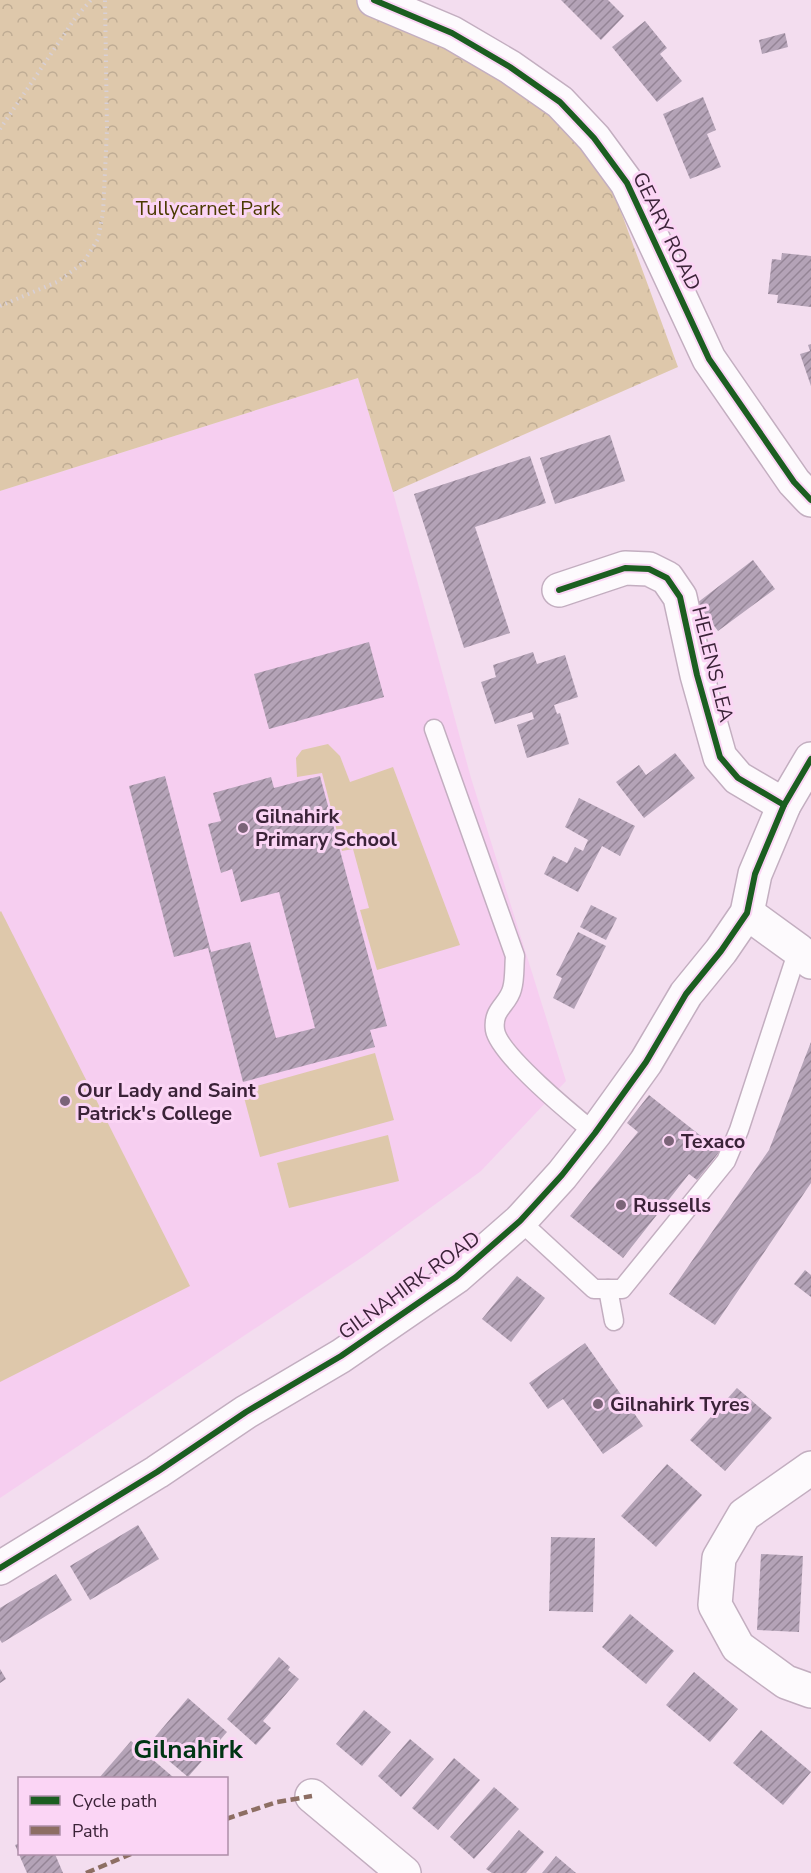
<svg xmlns="http://www.w3.org/2000/svg" width="811" height="1873" font-family="'Nunito Sans',sans-serif">
<style>
.built{fill:#f6cef0}
.grass{fill:#dec8ab}
.park{fill:url(#park-crowns)}
.building{fill:url(#building-hatch)}
.lines{fill:none;stroke-linecap:round;stroke-linejoin:round}
.service-casing{stroke:#c3aec0;stroke-width:21}
.minor-casing{stroke:#c3aec0;stroke-width:36}
.tertiary-casing{stroke:#c3aec0;stroke-width:36}
.path{stroke:#d8d0d6;stroke-width:4;stroke-dasharray:1.5 4.5;stroke-linecap:butt}
.service{stroke:#fdfafd;stroke-width:18}
.minor{stroke:#fdfafd;stroke-width:33}
.tertiary{stroke:#fdfafd;stroke-width:33}
.quiet{stroke:#8d6e63;stroke-width:4.5;stroke-dasharray:9 4.5;stroke-linecap:butt}
.cycleway-casing{stroke:#fbd5f5;stroke-width:10}
.cycleway{stroke:#1b5e20;stroke-width:6}
.poi-dot{fill:#7b6478;stroke:#fbd5f5;stroke-width:2}
.labels{text-anchor:middle;stroke-width:6;stroke-linejoin:round;paint-order:stroke}
.park-label{font-size:20px;fill:#4a3a00;stroke:#fbd5f5}
.street-label{font-size:20px;fill:#3b2338;stroke:#fbd5f5}
.poi-label{font-size:20px;font-weight:bold;fill:#3b2338;stroke:#fbd5f5;text-anchor:start}
.district-label{font-size:26px;font-weight:bold;fill:#003514;stroke:#fbd5f5}
</style>
<defs>
<pattern id="park-crowns" width="20" height="18" patternUnits="userSpaceOnUse" patternTransform="scale(1.5)"><rect width="20" height="18" fill="#dec8ab"/><path d="M2 6a3 3 0 1 1 6 0M12 15a3 3 0 1 1 6 0" fill="none" stroke="#bfac94"/></pattern>
<pattern id="building-hatch" width="6" height="6" patternUnits="userSpaceOnUse" patternTransform="scale(1.5)"><rect width="6" height="6" fill="#b4a3b7"/><path d="M-1 1l2-2M0 6l6-6M5 7l2-2" fill="none" stroke="#948496"/></pattern>
</defs>
<rect width="100%" height="100%" fill="#f3ddef"/>
<path class="built" d="M358,378L393,492L471,778L566,1081L481,1171L364,1256L0,1498V491Z"/>
<g class="grass">
<path d="M328,744L340,756L350,782L393,767L460,945L377,970L360,910L369,908L353,849L342,851L322,773L297,777L296,758L302,750Z"/>
<path d="M1,911L190,1286L0,1382V912Z"/>
<path d="M375,1053L394,1120L260,1157L242,1090Z"/>
<path d="M388,1135L399,1181L289,1208L277,1163Z"/>
</g>
<path class="park" d="M0,0H393L542,82L613,190L678,367L393,492L358,378L0,491Z"/>
<g class="building">
<path d="M561,0H608L624,16L601,40Z"/>
<path d="M645,21L667,48L660,54L682,81L657,102L612,47Z"/>
<path d="M785,33L788,47L762,54L759,40Z"/>
<path d="M703,97L716,130L707,134L721,167L690,179L663,114Z"/>
<path d="M782,253L811,256V307L777,303L778,295L768,294L772,259L781,260Z"/>
<path d="M811,344V386L800,354L810,351L808,345Z"/>
<path d="M610,435L625,481L555,504L540,458Z"/>
<path d="M530,456L546,503L475,527L510,633L464,648L414,494Z"/>
<path d="M753,560L775,589L718,631L697,603Z"/>
<path d="M369,642L384,697L269,729L254,674Z"/>
<path d="M533,652L537,664L565,655L578,697L554,705L557,714L560,713L569,744L527,758L517,725L534,719L532,712L495,724L481,682L496,677L493,665Z"/>
<path d="M675,753L695,778L644,818L616,782L639,765L646,775Z"/>
<path d="M165,776L211,952L250,942L276,1038L315,1028L279,892L241,902L232,869L221,873L208,824L221,821L213,793L271,777L274,788L320,776L387,1026L370,1030L375,1047L243,1082L208,948L174,957L129,786Z"/>
<path d="M579,798L635,826L620,856L602,846L578,892L544,874L553,856L567,863L575,847L583,851L588,840L565,827Z"/>
<path d="M591,905L617,918L606,940L580,927Z"/>
<path d="M578,932L606,946L574,1009L553,998L562,978L556,975Z"/>
<path d="M811,1042V1183L715,1325L669,1294L769,1150Z"/>
<path d="M649,1095L720,1151L697,1180L689,1174L623,1258L570,1216L638,1132L627,1123Z"/>
<path d="M805,1270L811,1275V1297L794,1284Z"/>
<path d="M517,1276L545,1298L511,1342L482,1319Z"/>
<path d="M585,1343L643,1426L603,1454L563,1399L548,1409L529,1383Z"/>
<path d="M737,1388L772,1418L725,1471L690,1440Z"/>
<path d="M667,1464L702,1495L656,1547L621,1516Z"/>
<path d="M138,1525L159,1559L90,1600L70,1566Z"/>
<path d="M551,1537L595,1538L593,1612L549,1611Z"/>
<path d="M761,1554L803,1556L799,1632L757,1630Z"/>
<path d="M56,1574L72,1600L2,1643L0,1640V1608Z"/>
<path d="M630,1614L674,1651L646,1684L602,1647Z"/>
<path d="M279,1657L290,1667L288,1670L299,1679L263,1721L271,1728L256,1745L227,1719Z"/>
<path d="M0,1669L6,1679L0,1683Z"/>
<path d="M694,1672L738,1709L710,1742L666,1705Z"/>
<path d="M188,1698L227,1732L188,1777L149,1744Z"/>
<path d="M364,1710L391,1732L362,1766L336,1744Z"/>
<path d="M761,1730L811,1772L783,1805L733,1763Z"/>
<path d="M410,1739L434,1759L401,1797L378,1776Z"/>
<path d="M131,1741L173,1777L171,1778H99Z"/>
<path d="M454,1758L480,1780L438,1830L412,1808Z"/>
<path d="M494,1787L519,1809L474,1859L450,1837Z"/>
<path d="M519,1830L544,1852L526,1873H492L486,1869Z"/>
<path d="M20,1843V1854H55L63,1873H27L15,1845Z"/>
<path d="M556,1856L576,1873H542Z"/>
</g>
<g class="lines">
<defs>
<g id="service">
<path d="M434,729L515,956C514,967 515,979 512,989C508,1005 492,1009 495,1030C499,1055 574,1116 595,1133"/>
<path d="M520,1221L594,1289H622L726,1161L739,1130L798,950"/>
<path d="M608,1289L614,1321"/>
</g>
<g id="minor">
<path d="M374,0L452,33L510,67L560,102L594,138L627,183L709,359L794,482L811,500"/>
<path d="M559,590L625,568L649,569L667,578L680,597L697,675L720,757L738,778L784,805"/>
<path d="M811,1468L744,1515L719,1558L715,1605L738,1647L786,1682L811,1691"/>
<path d="M312,1796L404,1873"/>
</g>
<g id="tertiary">
<path d="M747,913L798,950L811,962"/>
<path d="M0,1568L157,1472L246,1412L341,1356L456,1277L520,1221L562,1175L595,1133L646,1062L686,994L721,951L747,913L755,874L784,805L811,759"/>
</g>
</defs>
<use href="#service" class="service-casing"/>
<use href="#minor" class="minor-casing"/>
<use href="#tertiary" class="tertiary-casing"/>
<g class="path">
<path d="M0,129L76,17L91,0"/>
<path d="M0,306L57,282L83,263L98,239L103,213L107,130L105,0"/>
</g>
<use href="#service" class="service"/>
<use href="#minor" class="minor"/>
<use href="#tertiary" class="tertiary"/>
<g class="quiet">
<path d="M226,1819L277,1802L312,1796"/>
<path d="M86,1873L131,1854"/>
</g>
<defs>
<g id="cycleway">
<path d="M374,0L452,33L510,67L560,102L594,138L627,183L709,359L794,482L811,500"/>
<path d="M559,590L625,568L649,569L667,578L680,597L697,675L720,757L738,778L784,805"/>
<path d="M0,1568L157,1472L246,1412L341,1356L456,1277L520,1221L562,1175L595,1133L646,1062L686,994L721,951L747,913L755,874L784,805L811,759"/>
</g>
</defs>
<use href="#cycleway" class="cycleway-casing"/>
<use href="#cycleway" class="cycleway"/>
</g>
<g class="poi-dot">
<circle cx="243" cy="828" r="6"/>
<circle cx="65" cy="1101" r="6"/>
<circle cx="669" cy="1141" r="6"/>
<circle cx="621" cy="1205" r="6"/>
<circle cx="598" cy="1404" r="6"/>
</g>
<g class="labels">
<g class="park-label">
<text x="208" y="215">Tullycarnet Park</text>
</g>
<g class="street-label">
<text transform="translate(667 231) rotate(64)" y="7">GEARY ROAD</text>
<text transform="translate(713 664) rotate(76)" y="7">HELENS LEA</text>
<text transform="translate(409 1285) rotate(-36)" y="7">GILNAHIRK ROAD</text>
</g>
<g class="poi-label">
<text x="255" y="823">Gilnahirk<tspan x="255" dy="23">Primary School</tspan></text>
<text x="77" y="1097">Our Lady and Saint<tspan x="77" dy="23">Patrick's College</tspan></text>
<text x="681" y="1148">Texaco</text>
<text x="633" y="1212">Russells</text>
<text x="610" y="1411">Gilnahirk Tyres</text>
</g>
<g class="district-label">
<text x="188" y="1758">Gilnahirk</text>
</g>
</g>
<rect x="18" y="1777" width="210" height="78" fill="#fbd5f5" stroke="#ae8ea9" stroke-width="1.5"/>
<rect x="30" y="1796" width="30" height="9" fill="#1b5e20" stroke="#ae8ea9" stroke-width="1.5"/>
<text x="72" y="1807" font-size="18" fill="#3b2338">Cycle path</text>
<rect x="30" y="1826" width="30" height="9" fill="#8d6e63" stroke="#ae8ea9" stroke-width="1.5"/>
<text x="72" y="1837" font-size="18" fill="#3b2338">Path</text>
</svg>
